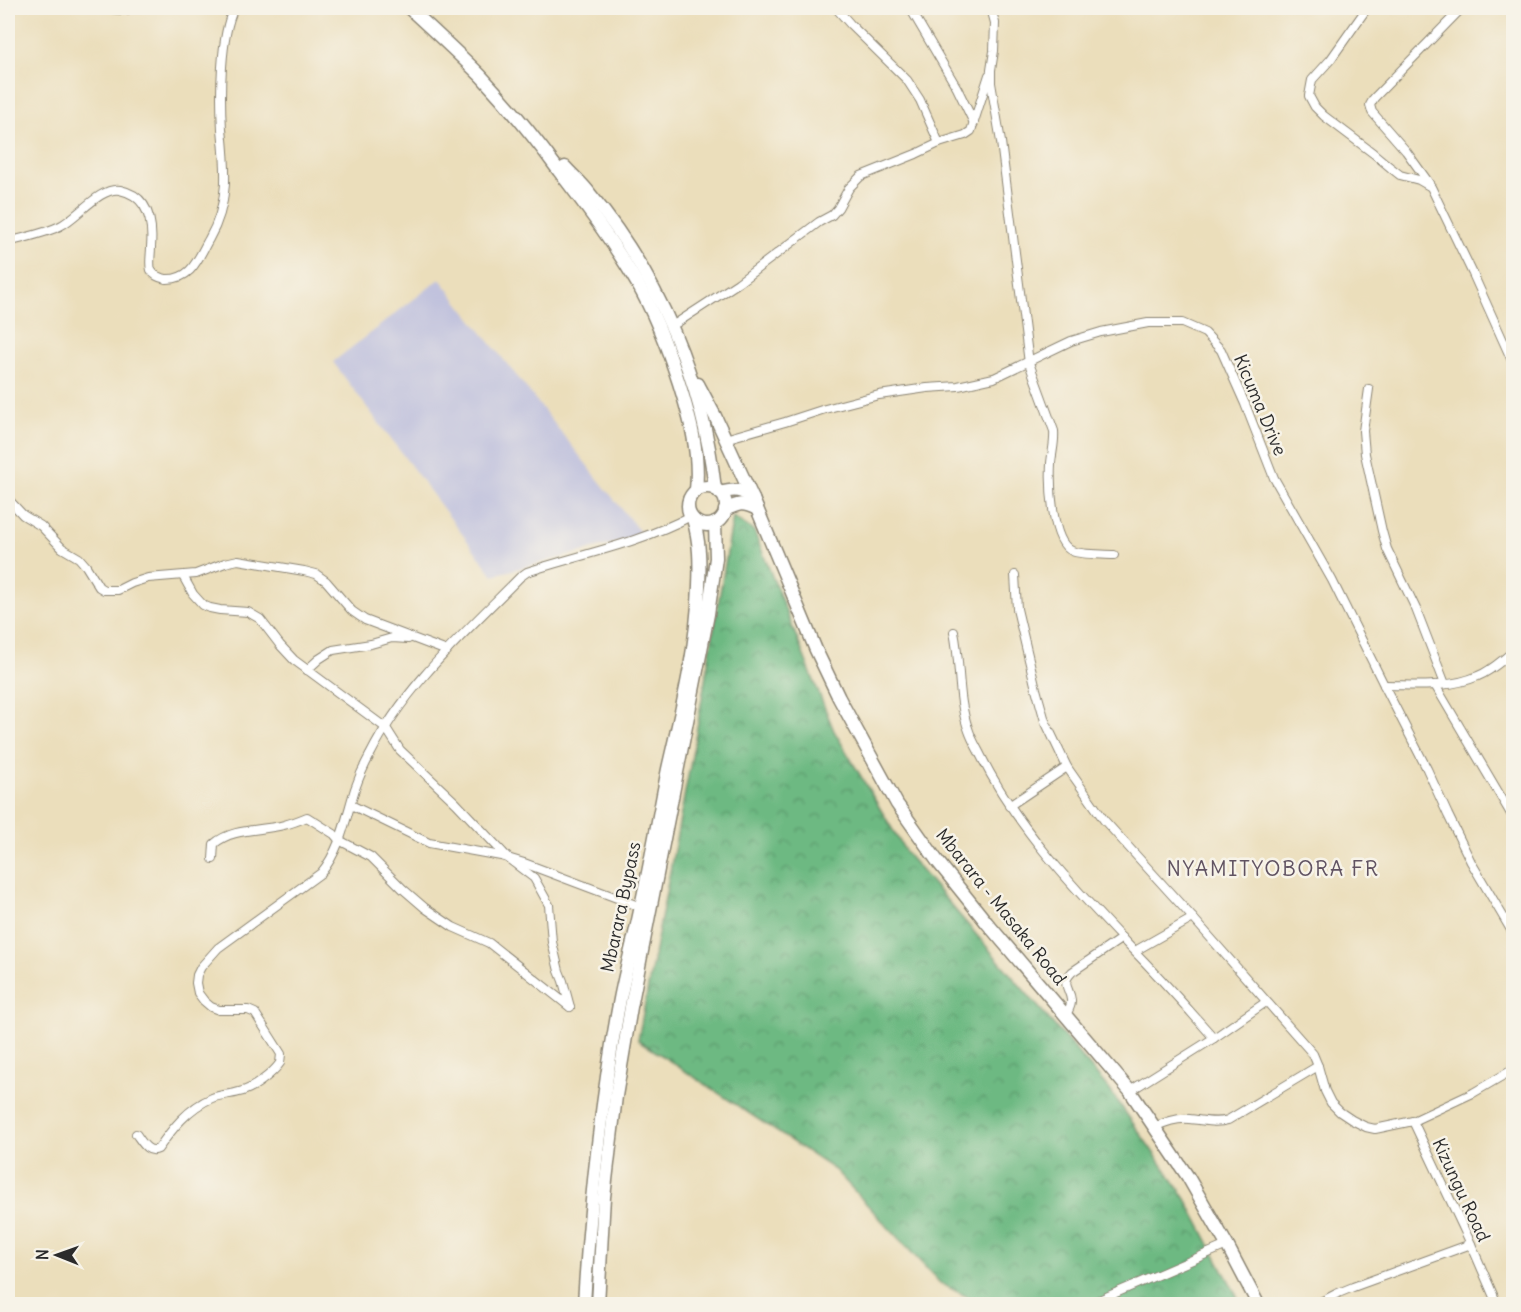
<svg xmlns="http://www.w3.org/2000/svg" width="1521" height="1312" font-family="Delius,sans-serif">
<style>
.industrial{fill:#c1c2dd}
.forest{fill:url(#forest-crowns);stroke:#4c7256;stroke-width:1.5}
.lines{fill:none;stroke-linecap:round;stroke-linejoin:round}
.minor-casing{stroke:#8b8473;stroke-width:10}
.primary-casing{stroke:#8b8473;stroke-width:15}
.trunk-casing{stroke:#8b8473;stroke-width:15}
.minor{stroke:#fff;stroke-width:8}
.primary{stroke:#fff;stroke-width:12}
.trunk{stroke:#fff;stroke-width:12}
.labels{text-anchor:middle;stroke-width:5;stroke-linejoin:round;paint-order:stroke}
.street-label{font-size:18px;fill:#2b2b2b;stroke:#f7f3e8}
.quarter-label{font-size:21px;letter-spacing:1.5px;fill:#615362;stroke:#f7f3e8}
</style>
<defs>
<pattern id="forest-crowns" width="20" height="18" patternUnits="userSpaceOnUse" patternTransform="scale(1.5)"><rect width="20" height="18" fill="#6db982"/><path d="M2 6a3 3 0 1 1 6 0M12 15a3 3 0 1 1 6 0" fill="none" stroke="#5a976b"/></pattern>
</defs>
<rect width="100%" height="100%" fill="#f7f3e8"/>
<filter id="ink" filterUnits="userSpaceOnUse"><feTurbulence type="fractalNoise" baseFrequency=".0167" numOctaves="2"/><feDisplacementMap in="SourceGraphic" scale="12" xChannelSelector="R" yChannelSelector="G"/><feConvolveMatrix kernelMatrix="1 2 1 2 8 2 1 2 1" color-interpolation-filters="sRGB"/></filter>
<filter id="wash" filterUnits="userSpaceOnUse"><feTurbulence type="fractalNoise" baseFrequency=".008" numOctaves="4" result="noise"/><feDisplacementMap in="SourceGraphic" scale="24" xChannelSelector="R" yChannelSelector="G"/><feGaussianBlur stdDeviation="1.35" result="paint"/><feColorMatrix in="noise" values="0 0 0 0 0 0 0 0 0 0 0 0 0 0 0 0 0 1.4 0 .05"/><feComposite in="paint" operator="in"/></filter>
<g filter="url(#wash)">
<rect width="100%" height="100%" fill="#ebdebb"/>
<path class="industrial" d="M440,279L643,536L493,575L333,362Z"/>
<path class="forest" d="M733,517L754,531L834,731L907,854L1109,1089L1186,1199L1241,1304H977L974,1300L940,1283L835,1170L638,1040L694,745Z"/>
</g>
<g filter="url(#ink)">
<g class="lines">
<defs>
<g id="minor">
<path d="M99,8L124,10L135,8"/>
<path d="M836,8L851,25L907,80L920,100L939,143"/>
<path d="M910,8L957,88L974,123"/>
<path d="M991,8L995,23L994,51L991,70V83L1001,142L1029,363L1054,431C1055,442 1052,452 1051,463C1050,483 1051,542 1072,551C1081,555 1103,554 1114,555"/>
<path d="M1367,8L1331,59L1312,80L1309,96L1315,107L1324,116L1373,153L1391,168L1400,175L1419,180L1431,187L1473,274L1514,365"/>
<path d="M1429,183L1406,151L1372,112L1370,105L1374,98L1462,8"/>
<path d="M8,242C25,237 44,234 60,226C77,218 101,186 120,190C149,196 153,223 151,247C151,254 149,264 151,270C154,276 160,278 166,279C192,280 198,258 209,239C230,203 226,168 222,129C220,96 220,37 234,8"/>
<path d="M672,326L738,283L819,222L832,215L838,208L849,188L861,176L916,154L939,143L965,135L971,131L989,75"/>
<path d="M1369,389L1363,431L1365,454L1382,531L1387,549L1416,609L1445,684"/>
<path d="M725,439L785,422L825,409L879,395L927,388L958,386L994,378L1071,341L1101,332L1148,323H1182L1205,333L1221,350L1245,404L1274,478L1332,580L1384,685L1427,769L1448,815L1471,862L1514,935"/>
<path d="M8,499L23,515L41,526L62,548L79,558L86,566L99,587L104,590H118L132,583L148,578L196,574L225,563L238,560L304,571L316,574L326,581L352,611L365,620L447,651"/>
<path d="M1015,575L1017,609L1036,689L1045,721L1067,767L1104,820L1193,918L1313,1054L1318,1066L1325,1091L1331,1103L1340,1112L1352,1120L1366,1127L1375,1129L1413,1121L1473,1093L1514,1069"/>
<path d="M183,576L193,594L203,605L210,608L220,610L248,612L260,619L280,645L294,660L386,728L400,750L456,803L509,859L534,878L549,905L552,942L559,971L563,981L570,1007"/>
<path d="M954,632C961,665 957,699 969,731C972,740 977,748 981,756C1018,830 1077,891 1133,950C1161,978 1187,1008 1214,1038"/>
<path d="M307,670L319,659L333,650L371,644L392,638L408,639"/>
<path d="M1384,685C1415,685 1449,689 1478,676C1491,671 1502,660 1514,651"/>
<path d="M1435,685L1514,819"/>
<path d="M351,805L429,843L501,856L524,863L641,907"/>
<path d="M1009,806L1067,767"/>
<path d="M213,859L214,844C232,828 261,831 284,825C292,823 300,820 307,817L334,834L339,840L371,857L403,889L425,908L453,927L489,943L570,1007"/>
<path d="M1135,951L1193,918"/>
<path d="M1066,1015C1068,1011 1072,1005 1071,1000C1070,988 1060,984 1072,972L1122,938"/>
<path d="M1130,1091L1214,1038L1266,1002"/>
<path d="M1413,1121L1471,1244L1497,1304"/>
<path d="M1154,1127C1166,1122 1176,1118 1189,1119C1203,1120 1214,1124 1228,1120L1318,1066"/>
<path d="M136,1134C142,1142 148,1154 158,1149C172,1129 188,1108 212,1098C221,1094 230,1095 239,1092C252,1090 273,1073 280,1063L281,1054L255,1013L248,1010H219L211,1007L204,1001L198,993L196,983L197,975L201,967L218,948L321,873C341,849 346,817 355,789C359,777 364,766 370,755C405,685 466,632 520,577L527,572C582,554 638,544 691,516"/>
<path d="M1090,1304L1227,1245"/>
<path d="M1317,1304L1336,1294L1353,1287L1471,1244"/>
</g>
<g id="primary">
<path d="M720,493C734,489 742,489 753,499L816,650L839,698L897,804L938,862L987,923L1130,1091L1188,1177L1227,1245L1258,1304"/>
<path d="M725,510C739,503 743,502 757,509"/>
</g>
<g id="trunk">
<path d="M409,8C433,30 458,53 481,76C509,106 535,138 559,171C587,207 614,243 637,283C655,314 668,349 679,383C690,418 700,453 696,490"/>
<path d="M565,167C573,176 583,184 590,194C659,277 703,381 715,489"/>
<path d="M698,384L715,416L753,499"/>
<circle cx="707" cy="506" r="19"/>
<path d="M584,1304C590,1202 601,1100 620,999C626,968 635,937 641,906C651,861 659,814 668,769C682,708 697,648 699,586C700,563 700,541 693,519"/>
<path d="M598,1304L604,1197L616,1096L631,1007L708,614L716,558L715,523"/>
</g>
</defs>
<use href="#minor" class="minor-casing"/>
<use href="#primary" class="primary-casing"/>
<use href="#trunk" class="trunk-casing"/>
<use href="#minor" class="minor"/>
<use href="#primary" class="primary"/>
<use href="#trunk" class="trunk"/>
</g>
</g>
<g class="labels">
<g class="street-label">
<text transform="translate(1260 405) rotate(67)" y="6">Kicuma Drive</text>
<text transform="translate(621 907) rotate(-78)" y="6">Mbarara Bypass</text>
<text transform="translate(1001 907) rotate(51)" y="6">Mbarara - Masaka Road</text>
<text transform="translate(1461 1190) rotate(65)" y="6">Kizungu Road</text>
</g>
<g class="quarter-label">
<text x="1273" y="876">NYAMITYOBORA FR</text>
</g>
</g>
<rect width="1521" height="1312" fill="none" stroke="#f7f3e8" stroke-width="30"/>
<g transform="translate(57 1255) rotate(271)" stroke="#f7f3e8" stroke-width="4.5" paint-order="stroke">
<path d="M0-4.5L10 22L0 15L-10 22Z" fill="#2b2b2b"/>
<text y="-9" font-size="16" font-weight="bold" text-anchor="middle" fill="#2b2b2b">N</text>
</g>
</svg>
